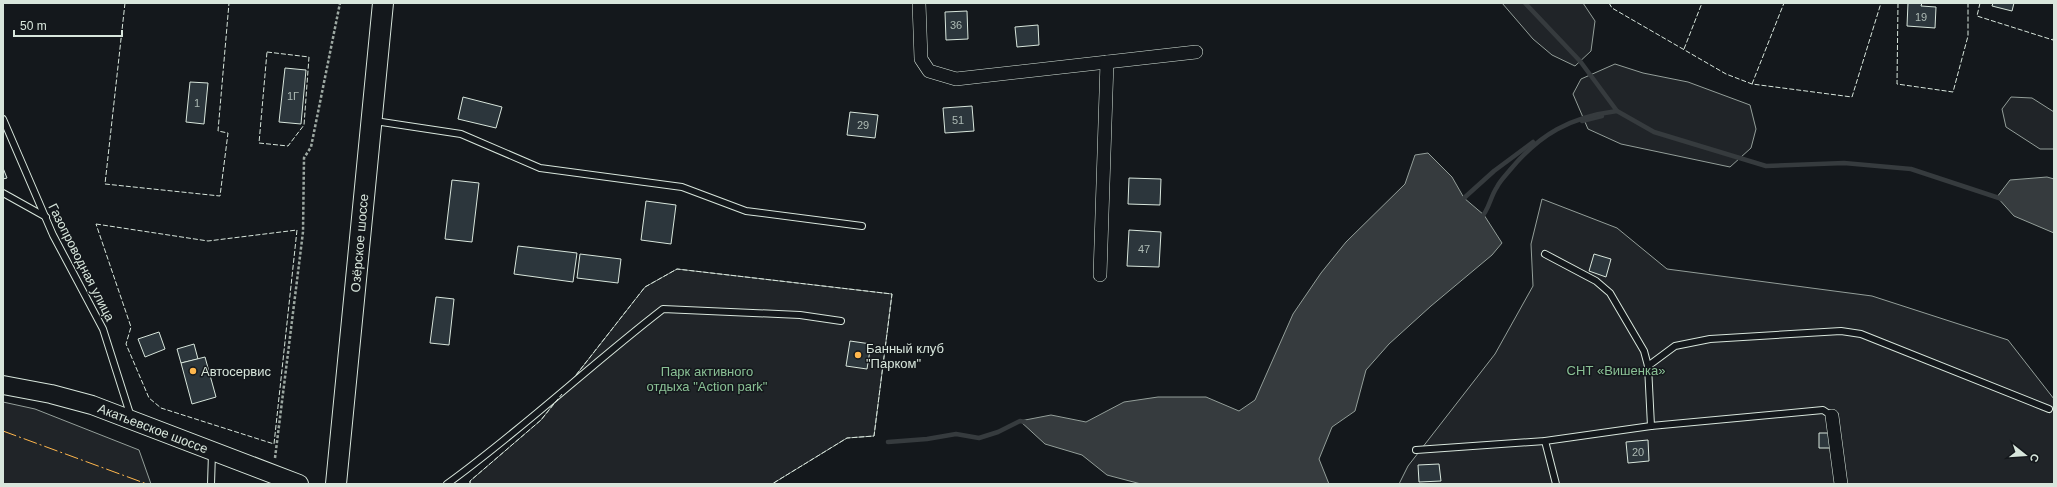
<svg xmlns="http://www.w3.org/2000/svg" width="2057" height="487" font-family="Helvetica,sans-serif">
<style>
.green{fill:#202428;stroke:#939e99}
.water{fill:#363b3e;stroke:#939e99}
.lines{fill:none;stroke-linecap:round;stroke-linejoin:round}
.stream{stroke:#363b3e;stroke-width:4.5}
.building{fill:#2c363c;stroke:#d8e6dc}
.service-casing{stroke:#d8e6dc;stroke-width:8}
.minor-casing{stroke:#d8e6dc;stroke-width:14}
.secondary-casing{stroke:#d8e6dc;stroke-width:20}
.primary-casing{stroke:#d8e6dc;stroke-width:22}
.path{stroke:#9da8a2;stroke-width:2.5;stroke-dasharray:3 2;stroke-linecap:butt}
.service{stroke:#14181c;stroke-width:6}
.minor{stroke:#14181c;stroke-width:13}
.secondary{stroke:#14181c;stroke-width:18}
.primary{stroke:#14181c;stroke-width:20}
.fence{stroke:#d8e6dc;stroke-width:1;stroke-dasharray:5 2;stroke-linecap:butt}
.power{stroke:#ffb74d;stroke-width:1;stroke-dasharray:14 3 2 3;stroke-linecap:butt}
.poi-dot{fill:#ffb74d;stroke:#14181c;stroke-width:1.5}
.labels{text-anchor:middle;stroke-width:3;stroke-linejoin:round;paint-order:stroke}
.number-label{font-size:11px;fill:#adbab4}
.street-label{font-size:13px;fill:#d8e6dc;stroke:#14181c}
.poi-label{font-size:13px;fill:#d8e6dc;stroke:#14181c;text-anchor:start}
.park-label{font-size:13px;fill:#8ac095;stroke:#14181c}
</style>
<rect width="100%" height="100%" fill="#14181c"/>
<g class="green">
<path d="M1502,3H1583L1595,21L1591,51L1575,66L1552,55L1533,39Z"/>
<path d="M1615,64L1643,73L1688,82L1750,105L1756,129L1751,148L1730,167L1621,144L1588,129L1573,94L1581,79Z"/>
<path d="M2011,97L2032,98L2054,112V149H2040L2006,127L2002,109Z"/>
<path d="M1542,199L1617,228L1667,269L1872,296L2008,340L2054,399V484H1399L1408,466L1495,354L1533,286L1531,244Z"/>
<path d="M677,269L892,294L874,436L847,438L772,484H470V481L541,420L645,287Z"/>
<path d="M3,402L35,409L139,450L151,484H3Z"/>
</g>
<g class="water">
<path d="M1428,153L1452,177L1464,198L1484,215L1502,243L1492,255L1431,306L1389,344L1366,370L1355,411L1332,427L1319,459L1329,484H1141L1107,475L1082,455L1045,444L1020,421L1051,415L1086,422L1124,402L1158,397H1206L1239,411L1255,400L1293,314L1321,273L1346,242L1405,184L1415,155Z"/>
<path d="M2047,177L2054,179V233L2014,216L1997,197L2010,180Z"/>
</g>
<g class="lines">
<g class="stream">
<path d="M1525,3L1580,61L1617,111L1654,132L1766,166L1844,163L1911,169L2002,199"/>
<path d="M1582,121L1602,116"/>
<path d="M1464,198L1494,171L1533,142"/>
<path d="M1480,219C1489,211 1490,197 1497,187C1500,181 1506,175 1510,170C1540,134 1570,117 1617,111"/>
<path d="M888,442L927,439L956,434L979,438L998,432L1020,421L1025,422"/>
</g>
</g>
<g class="building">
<path d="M1908,3H1922L1921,6L1936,7L1935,28L1907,26Z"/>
<path d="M1993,3H2014L2012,11L1992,6Z"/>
<path d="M967,11L968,39L946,40L945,12Z"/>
<path d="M1038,25L1039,45L1017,47L1015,27Z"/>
<path d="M285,68L306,70L301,124L279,122Z"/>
<path d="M190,82L208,83L204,124L186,122Z"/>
<path d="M463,97L502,107L496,128L458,119Z"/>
<path d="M972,106L974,131L945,133L943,108Z"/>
<path d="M850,112L878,115L875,138L847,135Z"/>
<path d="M3,168L7,178L3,179Z"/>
<path d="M1129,178L1161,179L1160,205L1128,204Z"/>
<path d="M452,180L479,183L472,242L445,239Z"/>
<path d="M646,201L676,205L671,244L641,240Z"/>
<path d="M1129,230L1161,232L1159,267L1127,266Z"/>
<path d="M518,246L577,253L573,282L514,274Z"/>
<path d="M580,254L621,259L618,283L577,278Z"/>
<path d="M1594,254L1611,259L1606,277L1589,271Z"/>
<path d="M436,297L454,299L449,345L430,343Z"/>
<path d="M159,332L165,349L145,357L138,339Z"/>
<path d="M850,341L871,344L867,369L846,366Z"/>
<path d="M194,344L198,359L181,363L177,349Z"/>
<path d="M205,357L216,397L192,404L181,363Z"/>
<path d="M1819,433H1830L1831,448H1819Z"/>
<path d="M1648,440L1649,461L1628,463L1626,442Z"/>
<path d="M1439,464L1441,481L1419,482L1418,465Z"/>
</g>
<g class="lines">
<defs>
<g id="service">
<path d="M3,119L53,235L103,329L131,417"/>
<path d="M375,121L461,134L540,168L682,187L746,211L862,226"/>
<path d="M3,193L46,217"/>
<path d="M1545,254L1596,281L1610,293L1644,351L1648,366L1651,426"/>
<path d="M1648,366L1675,346L1710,339L1841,331L1861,334L2049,409"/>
<path d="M1545,441L1556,484"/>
<path d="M1416,450L1545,441L1651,426L1823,410L1832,416"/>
<path d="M211,484L212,453"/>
<path d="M447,484C522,430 589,366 663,309L800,315L841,321"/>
</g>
<g id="minor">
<path d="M919,3L921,59L929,71L956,79L1196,52"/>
<path d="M1100,275L1107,62"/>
<path d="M1832,416L1841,484"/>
</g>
<path id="secondary" d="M3,385L51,394L92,405L299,484"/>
<path id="primary" d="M336,484L383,3"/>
</defs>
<use href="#service" class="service-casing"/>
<use href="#minor" class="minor-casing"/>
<use href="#secondary" class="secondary-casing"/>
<use href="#primary" class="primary-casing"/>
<path class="path" d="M275,458L303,232L304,158L311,147L340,3"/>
<use href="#service" class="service"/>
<use href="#minor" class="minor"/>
<use href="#secondary" class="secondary"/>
<use href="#primary" class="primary"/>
<g class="fence">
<path d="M125,3L105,184L220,196L228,133L218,131L229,3H227"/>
<path d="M1609,3L1612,8L1726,74L1752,84L1852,97L1881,3"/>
<path d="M1898,3L1897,84L1953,92L1968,36V3"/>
<path d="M1980,3L1977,16L2053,40L2054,36"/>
<path d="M1684,49L1702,3"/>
<path d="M267,52L309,57L304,125L288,146L259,143Z"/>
<path d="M1752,84L1784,3"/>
<path d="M96,224L208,241L297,230L274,444L161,408L149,398L126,344L131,327Z"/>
<path d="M576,375L645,287L677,269L892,294L874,436L847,438L772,484"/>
<path d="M470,484V481L541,420L562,394"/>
</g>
<path class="power" d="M3,431L147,484"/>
</g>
<g class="poi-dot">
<circle cx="858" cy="355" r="4"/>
<circle cx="193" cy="371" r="4"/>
</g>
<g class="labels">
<g class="number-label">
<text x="1921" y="21">19</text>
<text x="956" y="29">36</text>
<text x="293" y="100">1Г</text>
<text x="197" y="107">1</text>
<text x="958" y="124">51</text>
<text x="863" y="129">29</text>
<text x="1144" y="253">47</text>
<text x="1638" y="456">20</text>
</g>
<g class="street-label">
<text transform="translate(359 243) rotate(-85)" y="5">Озёрское шоссе</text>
<text transform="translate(82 262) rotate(63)" y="5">Газопроводная улица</text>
<text transform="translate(153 428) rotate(21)" y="5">Акатьевское шоссе</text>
</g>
<g class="poi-label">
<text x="866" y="353">Банный клуб<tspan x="866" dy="15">"Парком"</tspan></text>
<text x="201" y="376">Автосервис</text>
</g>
<g class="park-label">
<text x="1616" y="375">СНТ «Вишенка»</text>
<text x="707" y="376">Парк активного<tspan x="707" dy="15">отдыха "Action park"</tspan></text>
</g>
</g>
<rect width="2057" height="487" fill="none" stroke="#d8e6dc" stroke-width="8"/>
<g transform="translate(2025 455) rotate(107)" stroke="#14181c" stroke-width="3" paint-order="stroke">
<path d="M0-3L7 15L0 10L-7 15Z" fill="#d8e6dc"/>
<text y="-6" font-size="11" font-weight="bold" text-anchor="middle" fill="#d8e6dc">С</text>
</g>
<path d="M14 30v6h108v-6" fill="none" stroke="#d8e6dc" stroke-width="2"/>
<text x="20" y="30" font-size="12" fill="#d8e6dc" stroke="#14181c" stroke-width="3" paint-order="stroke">50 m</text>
</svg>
